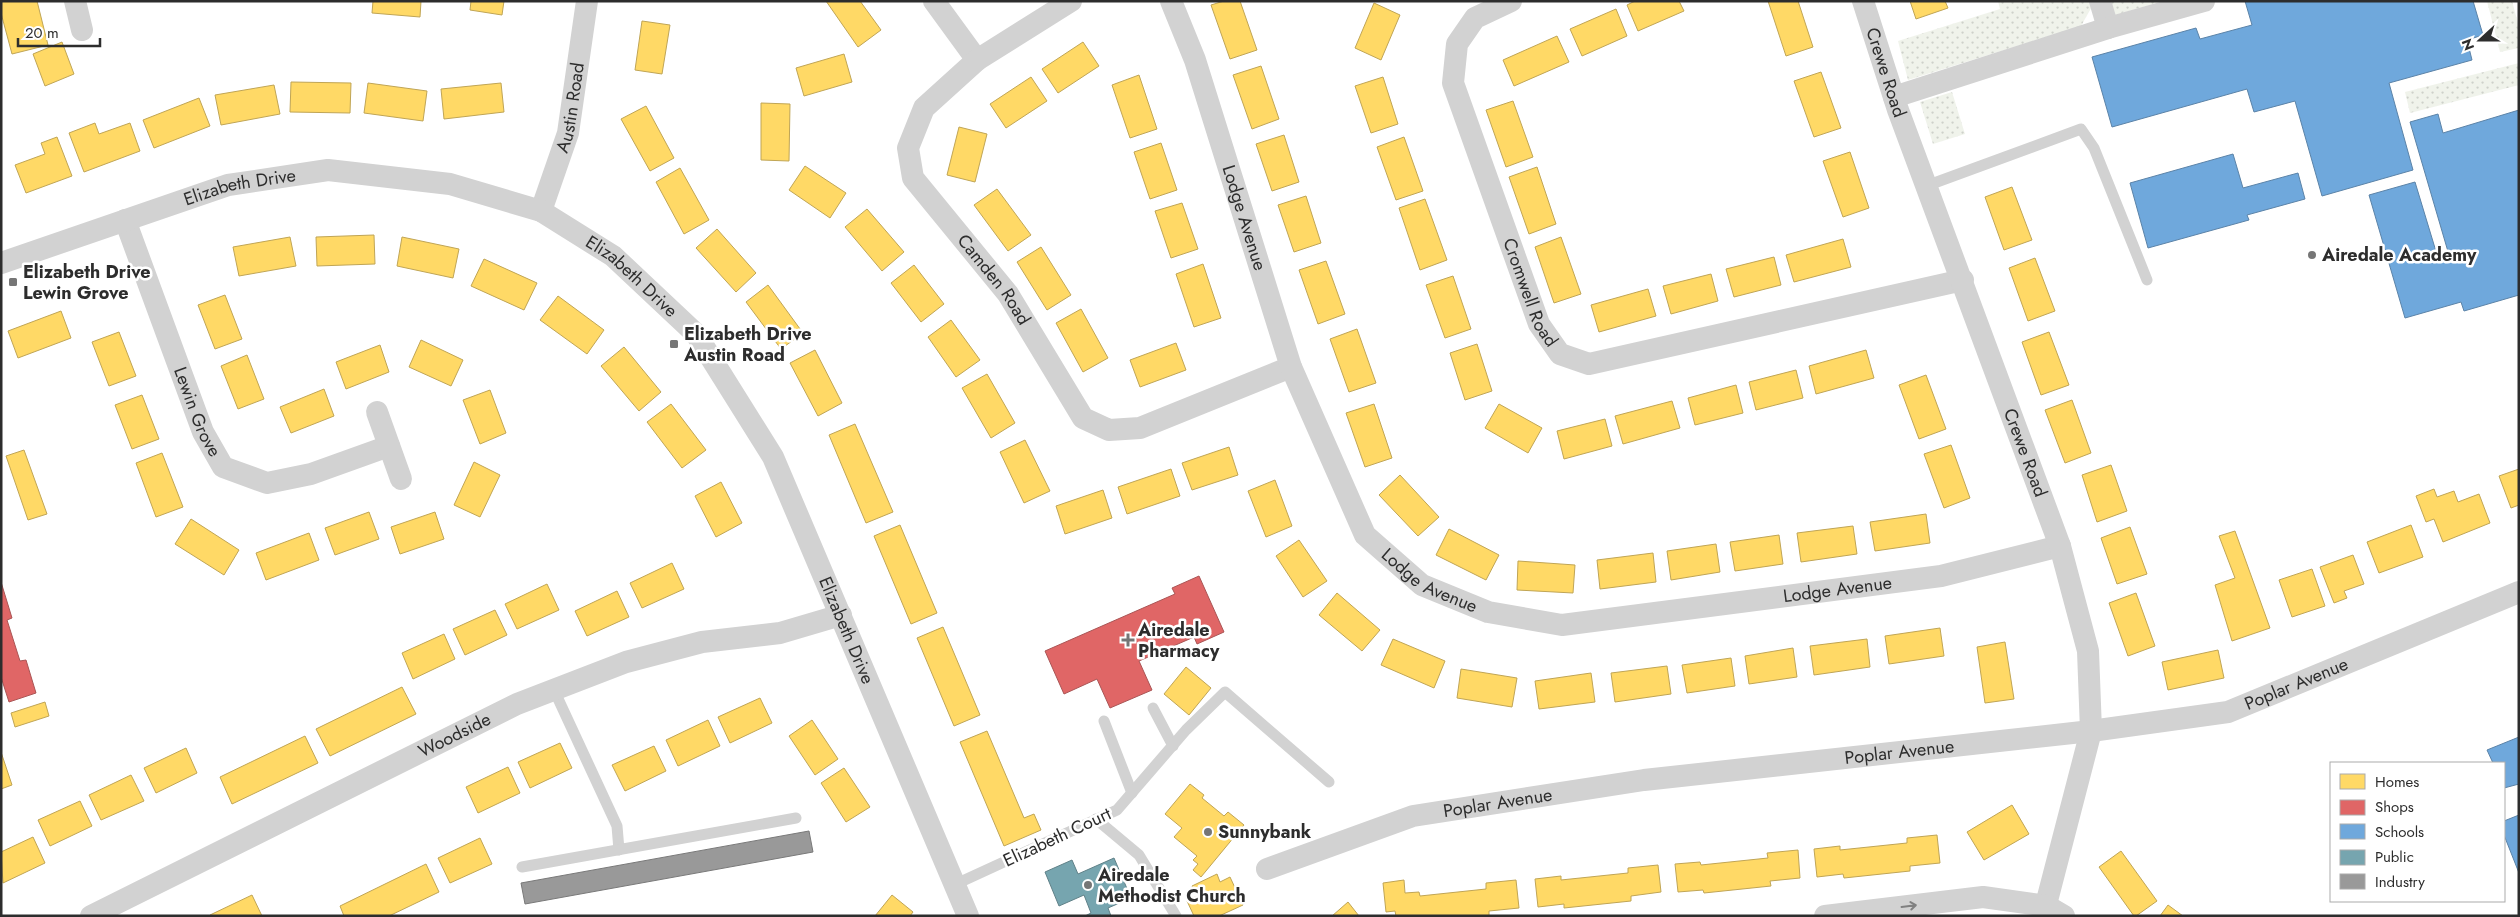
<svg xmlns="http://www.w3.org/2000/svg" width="2520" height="917" font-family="Jost,sans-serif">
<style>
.grass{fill:url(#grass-dots)}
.homes{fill:#ffd966;stroke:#c0a555}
.shops{fill:#e06666;stroke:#a55}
.schools{fill:#6fa8dc;stroke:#5b83a8}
.public{fill:#76a5af;stroke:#608188}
.industry{fill:#999;stroke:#797979}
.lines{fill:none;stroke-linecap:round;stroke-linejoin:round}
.lane{stroke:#d2d2d2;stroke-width:11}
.street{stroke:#d2d2d2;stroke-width:22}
.oneway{stroke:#808080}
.poi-dot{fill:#767676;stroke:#fff;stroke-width:2}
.labels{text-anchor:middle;stroke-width:5;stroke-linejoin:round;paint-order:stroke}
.street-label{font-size:18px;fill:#2d2d2d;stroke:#fff}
.poi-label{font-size:18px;font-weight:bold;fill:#2d2d2d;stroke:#fff;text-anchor:start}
</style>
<defs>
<pattern id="grass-dots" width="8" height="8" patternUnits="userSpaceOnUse" patternTransform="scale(1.25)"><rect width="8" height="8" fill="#f0f3eb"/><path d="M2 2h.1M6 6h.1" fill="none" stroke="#ced1ca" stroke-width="1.8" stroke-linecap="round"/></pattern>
</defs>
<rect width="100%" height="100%" fill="#fff"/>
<g class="grass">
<path d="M1998,1H2093L2094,3L2081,26L1908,80L1898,41L2000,9Z"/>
<path d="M2111,1H2164L2115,15Z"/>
<path d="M2487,1H2512L2519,27V48L2500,52Z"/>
<path d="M2519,63V85L2410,113L2405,92Z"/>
<path d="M1952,92L1965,134L1933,144L1920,102Z"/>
</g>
<g class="homes">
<path d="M1,1H37L48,45L12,54L1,13Z"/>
<path d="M373,1H421L420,17L372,13Z"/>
<path d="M471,1H504L502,15L470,10Z"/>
<path d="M826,1H860L881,30L858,47Z"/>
<path d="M1224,1H1240L1257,50L1230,59L1211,5Z"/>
<path d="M1635,1H1679L1684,11L1638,31L1627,5Z"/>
<path d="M1768,1H1798L1813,47L1786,56Z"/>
<path d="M1910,1H1945L1948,8L1916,19Z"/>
<path d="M1374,3L1400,15L1381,60L1355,48Z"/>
<path d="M1616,9L1627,36L1582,56L1570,29Z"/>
<path d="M642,21L670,25L662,74L635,70Z"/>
<path d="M1557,36L1569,62L1514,86L1503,60Z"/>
<path d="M62,42L74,74L45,86L33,54Z"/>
<path d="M1083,42L1099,66L1058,93L1042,69Z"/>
<path d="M844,54L852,82L804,96L796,68Z"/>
<path d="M1261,66L1279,119L1252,129L1233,75Z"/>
<path d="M1821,72L1841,128L1814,137L1794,81Z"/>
<path d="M1139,75L1157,129L1130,138L1112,85Z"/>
<path d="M1031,77L1047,101L1006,128L990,104Z"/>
<path d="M1383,77L1398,124L1371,133L1355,86Z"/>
<path d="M291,82L351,83L350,113L290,112Z"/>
<path d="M368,83L427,91L423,121L364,113Z"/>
<path d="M501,83L504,112L444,119L441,89Z"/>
<path d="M274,85L280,114L221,125L215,95Z"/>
<path d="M199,98L210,126L154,148L143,120Z"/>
<path d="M1513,101L1533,157L1506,167L1486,110Z"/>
<path d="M761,103L790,104L789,161L761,160Z"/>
<path d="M646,106L674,158L650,171L621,119Z"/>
<path d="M95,123L99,134L130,123L140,151L84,172L69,133Z"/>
<path d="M959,127L987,134L975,182L947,175Z"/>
<path d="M1284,135L1299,182L1272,191L1256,144Z"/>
<path d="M57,137L72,176L26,193L15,165L45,154L41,143Z"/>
<path d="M1404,137L1423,191L1396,200L1377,147Z"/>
<path d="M1161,143L1177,190L1150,199L1134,152Z"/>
<path d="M1850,152L1869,208L1843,217L1823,161Z"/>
<path d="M805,166L846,193L830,218L789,190Z"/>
<path d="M1537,167L1556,224L1529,234L1509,177Z"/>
<path d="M680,168L709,220L684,234L656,182Z"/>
<path d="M2012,187L2032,240L2004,250L1985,197Z"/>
<path d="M997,189L1031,235L1008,251L974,205Z"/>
<path d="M1306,196L1321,243L1294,252L1278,205Z"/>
<path d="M1425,199L1447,260L1420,270L1399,208Z"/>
<path d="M1182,203L1198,249L1171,258L1155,211Z"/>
<path d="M867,209L904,252L882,271L845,227Z"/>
<path d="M717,229L756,273L736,292L696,248Z"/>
<path d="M374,235L375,264L317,266L316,237Z"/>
<path d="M290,237L296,266L239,276L233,247Z"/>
<path d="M402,237L459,249L453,278L397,266Z"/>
<path d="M1561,237L1581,294L1554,303L1535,247Z"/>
<path d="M1843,239L1851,267L1794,282L1786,255Z"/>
<path d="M1041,247L1071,295L1047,310L1017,262Z"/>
<path d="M1774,257L1781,285L1734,297L1726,269Z"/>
<path d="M2035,258L2055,311L2028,321L2009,268Z"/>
<path d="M484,259L537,283L524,310L471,286Z"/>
<path d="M1326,261L1345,314L1318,324L1299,270Z"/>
<path d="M1203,264L1221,318L1194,327L1176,274Z"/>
<path d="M914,265L944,304L921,322L891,283Z"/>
<path d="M1711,274L1718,301L1671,314L1663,286Z"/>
<path d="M1453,276L1471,329L1445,338L1426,285Z"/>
<path d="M768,285L803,333L781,349L746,302Z"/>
<path d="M1648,289L1656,316L1599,332L1591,305Z"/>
<path d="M225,295L242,339L215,349L198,305Z"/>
<path d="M558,296L604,330L587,354L540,320Z"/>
<path d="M1081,309L1108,358L1083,372L1056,323Z"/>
<path d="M61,311L71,338L18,358L8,331Z"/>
<path d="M951,320L980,360L956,377L928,337Z"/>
<path d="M1357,329L1376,383L1349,392L1330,339Z"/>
<path d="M119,332L136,376L109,386L92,342Z"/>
<path d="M2049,332L2069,385L2041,395L2022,342Z"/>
<path d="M421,340L463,360L451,386L409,367Z"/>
<path d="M1176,343L1186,370L1140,387L1130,360Z"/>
<path d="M1477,344L1492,391L1465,400L1450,353Z"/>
<path d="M380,345L389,372L346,389L336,362Z"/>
<path d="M624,347L661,392L639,411L601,366Z"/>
<path d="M815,350L842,403L818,416L790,363Z"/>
<path d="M1866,350L1874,378L1816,394L1809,366Z"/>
<path d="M247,355L264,399L238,409L221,366Z"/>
<path d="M1796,370L1803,398L1756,410L1749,382Z"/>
<path d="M987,374L1015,423L991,438L962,388Z"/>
<path d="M1926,375L1946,429L1919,439L1899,385Z"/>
<path d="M1736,385L1743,413L1695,425L1688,398Z"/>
<path d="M324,389L334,416L291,433L280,407Z"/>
<path d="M490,390L506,433L480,444L463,400Z"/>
<path d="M142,395L159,439L132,449L115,405Z"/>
<path d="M2072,400L2091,453L2065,463L2045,410Z"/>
<path d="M1672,401L1680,428L1623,444L1615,416Z"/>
<path d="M671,404L706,450L682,468L647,422Z"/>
<path d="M1374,404L1392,458L1365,467L1346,413Z"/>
<path d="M1499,404L1542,428L1528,453L1485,428Z"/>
<path d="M1605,419L1612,446L1564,459L1557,431Z"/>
<path d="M855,424L893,512L866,523L829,435Z"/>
<path d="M1025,440L1050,491L1024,503L1000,452Z"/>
<path d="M1951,445L1970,498L1944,508L1924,454Z"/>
<path d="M1229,447L1238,475L1192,490L1182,463Z"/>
<path d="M24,450L47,514L28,520L6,456Z"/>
<path d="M162,453L183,507L156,517L136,463Z"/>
<path d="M474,462L500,475L480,517L454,505Z"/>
<path d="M2111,465L2127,511L2097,522L2082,475Z"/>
<path d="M1171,469L1180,496L1127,514L1118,487Z"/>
<path d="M2519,469V505L2511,508L2499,476Z"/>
<path d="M1400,475L1439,517L1418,536L1379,495Z"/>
<path d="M1275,480L1292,526L1266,537L1248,491Z"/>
<path d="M721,482L742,523L716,537L695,496Z"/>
<path d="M2434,489L2437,497L2454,491L2458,502L2479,494L2490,523L2443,542L2434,519L2426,522L2416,496Z"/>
<path d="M1103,490L1112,518L1065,534L1056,506Z"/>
<path d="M369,512L379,539L335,555L325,528Z"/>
<path d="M435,512L444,539L400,554L391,527Z"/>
<path d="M1926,514L1930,543L1875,551L1870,522Z"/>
<path d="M191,519L239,550L224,575L175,544Z"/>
<path d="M900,525L937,613L911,624L874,536Z"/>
<path d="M2411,525L2423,557L2379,573L2367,542Z"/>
<path d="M1853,526L1857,554L1801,562L1797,533Z"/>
<path d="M2130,527L2147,574L2117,584L2101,538Z"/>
<path d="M1449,529L1499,555L1486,580L1436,555Z"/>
<path d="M2235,531L2270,628L2232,641L2215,585L2235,578L2219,536Z"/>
<path d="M309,533L319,560L266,580L256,553Z"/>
<path d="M1779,535L1783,564L1735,571L1730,542Z"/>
<path d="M1299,540L1327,581L1303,597L1276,556Z"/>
<path d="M1716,544L1720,572L1671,580L1667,551Z"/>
<path d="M1653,553L1656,582L1600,589L1597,560Z"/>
<path d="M2353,555L2364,584L2344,591L2347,598L2334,603L2320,567Z"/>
<path d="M1518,561L1575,565L1573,593L1517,590Z"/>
<path d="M672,563L684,589L642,608L630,583Z"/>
<path d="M2312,569L2325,606L2292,617L2279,580Z"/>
<path d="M547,584L559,610L517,629L505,604Z"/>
<path d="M617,591L629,617L587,636L575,611Z"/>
<path d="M1337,593L1380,630L1362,651L1319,615Z"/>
<path d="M2136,593L2155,646L2128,656L2109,603Z"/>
<path d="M495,610L507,635L465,655L453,629Z"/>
<path d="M943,627L980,715L954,726L917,638Z"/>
<path d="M1940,628L1944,656L1889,664L1885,636Z"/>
<path d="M444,634L455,659L413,679L402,653Z"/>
<path d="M1393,639L1445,661L1434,688L1381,665Z"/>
<path d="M1867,639L1870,667L1814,675L1810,646Z"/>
<path d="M2005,642L2014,699L1985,703L1977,647Z"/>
<path d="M1793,648L1797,677L1749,684L1745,656Z"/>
<path d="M2218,650L2224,678L2168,690L2162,662Z"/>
<path d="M1731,658L1735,686L1687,693L1682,665Z"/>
<path d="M1667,666L1671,694L1615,702L1611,673Z"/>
<path d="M1186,667L1211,688L1189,715L1164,694Z"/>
<path d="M1461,669L1517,678L1512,707L1457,698Z"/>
<path d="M1591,673L1595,702L1539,709L1535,681Z"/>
<path d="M402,687L416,714L330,756L316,729Z"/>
<path d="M760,698L772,723L730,743L718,717Z"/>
<path d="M45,702L49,716L15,727L11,713Z"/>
<path d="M708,720L720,746L678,766L666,740Z"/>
<path d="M812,720L838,759L815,775L789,736Z"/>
<path d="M987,731L1024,818L1034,814L1041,830L1004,846L960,742Z"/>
<path d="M305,736L318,763L232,804L220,777Z"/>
<path d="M560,743L572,768L530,788L518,762Z"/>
<path d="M654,746L666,771L625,791L612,765Z"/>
<path d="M186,748L197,773L156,793L144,768Z"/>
<path d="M1,752L12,785L1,789Z"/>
<path d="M508,767L520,793L478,813L466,787Z"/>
<path d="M844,768L870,807L846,822L821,783Z"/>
<path d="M131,775L144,801L101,820L89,795Z"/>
<path d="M1190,784L1204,795L1202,798L1224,816L1228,812L1244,825L1201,877L1193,870L1198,864L1193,860L1197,856L1174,837L1182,828L1165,814Z"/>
<path d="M80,801L92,826L50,846L38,820Z"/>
<path d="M2012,805L2029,834L1984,860L1967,832Z"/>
<path d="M1937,835L1940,863L1910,866V871L1844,878L1843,874L1817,877L1814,849L1840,846V850L1907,843V838Z"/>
<path d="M33,837L45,863L3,883L1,852Z"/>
<path d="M480,838L492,864L450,883L438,858Z"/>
<path d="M1798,850L1800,878L1770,881L1771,886L1704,893L1703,890L1678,892L1675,864L1700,862L1701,865L1768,858L1767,853Z"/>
<path d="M2121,851L2157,901L2136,916H2134L2099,867Z"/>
<path d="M426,864L439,892L389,916H344L340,906Z"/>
<path d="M1658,865L1661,892L1631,896V901L1564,908V904L1538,907L1535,879L1561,876V880L1628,873V868Z"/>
<path d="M1217,874L1220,882L1230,877L1243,905L1219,916H1194L1187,901L1197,896L1192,886Z"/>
<path d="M1404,880L1405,893L1419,892L1420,896L1486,889V883L1516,880L1519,908L1489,911V916H1396L1395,911L1386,912L1383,883Z"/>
<path d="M252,895L262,916H211L210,915Z"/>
<path d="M892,895L913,912L910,916H875Z"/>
<path d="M1348,902L1359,916H1332Z"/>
<path d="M2168,905L2183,916H2160Z"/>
</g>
<g class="shops">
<path d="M1199,576L1224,632L1197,644L1194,637L1139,661L1152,690L1110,708L1097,679L1064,694L1045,651L1175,594L1172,588Z"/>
<path d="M1,582L12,618L7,620L20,661L26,660L36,693L9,702L1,677Z"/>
</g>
<g class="schools">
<path d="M2245,1H2473L2483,35L2467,40L2472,60L2389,83L2413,170L2322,196L2295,101L2254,112L2247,89L2112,127L2092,57L2196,28L2200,39L2252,25Z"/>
<path d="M2519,110V295L2464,311L2461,302L2405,318L2369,195L2415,182L2438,258L2449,255L2410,122L2438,114L2443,133Z"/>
<path d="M2233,154L2243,188L2298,173L2305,199L2247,215L2249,220L2148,248L2130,183Z"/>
<path d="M2519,737V784L2504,788V763H2493L2487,750Z"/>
<path d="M2519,815V873L2504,835V821Z"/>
</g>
<path class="public" d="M1114,858L1131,898L1108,908L1111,916H1085L1091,913L1084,895L1059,906L1045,872L1072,860L1078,874Z"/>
<path class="industry" d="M809,831L813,852L525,904L521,883Z"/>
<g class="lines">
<g class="lane">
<path d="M1926,186L2081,129L2094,148L2147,280"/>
<path d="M554,690L617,826L619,850"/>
<path d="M1153,708L1173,746"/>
<path d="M1104,721L1132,793"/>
<path d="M1096,819L1139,855L1176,916"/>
<path d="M522,867L796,818"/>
<path d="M956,884L1117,810L1186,730L1225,692L1329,782"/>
</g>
<g class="street">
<path d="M75,1L82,30"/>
<path d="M934,1L977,60"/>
<path id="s1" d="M1071,1L977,60L924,108L908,148L913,178L1008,294L1083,418L1109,430L1140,428L1291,367"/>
<path id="s2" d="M1171,1L1195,60L1291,367L1365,535L1422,585L1488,612L1562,625L1941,576L2060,546"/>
<path id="s3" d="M1511,1L1475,18L1457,44L1453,83L1539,324L1560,354L1589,364L1963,280"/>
<path id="s4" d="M1863,1L1898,110L2060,546L2088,651L2091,731L2043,916"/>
<path d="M2100,1L2108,28"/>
<path d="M1894,97L2108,28L2204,1"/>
<path id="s5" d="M541,211L568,133L587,1"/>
<path id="s6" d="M125,220L203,432L223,467L267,483L311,474L389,446"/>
<path id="s7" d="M1,263L228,185L328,170L450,184L541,211L613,256L696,334L773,457L968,916"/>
<path d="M377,412L401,479"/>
<path id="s8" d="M1267,869L1413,816L1644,780L2091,731L2228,712L2519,592"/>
<path id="s9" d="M91,916L517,704L626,662L702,642L780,633L841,615"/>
<path d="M1825,916L1983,897L2047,906L2064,916"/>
</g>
</g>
<defs><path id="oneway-shaft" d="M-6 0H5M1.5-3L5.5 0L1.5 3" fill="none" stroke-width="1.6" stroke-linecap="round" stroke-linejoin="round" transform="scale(1.25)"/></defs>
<use class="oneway" href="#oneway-shaft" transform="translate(1909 906) rotate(-7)"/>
<g class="poi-dot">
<circle cx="2312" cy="255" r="5"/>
<rect x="8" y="277" width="10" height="10" rx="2.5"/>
<rect x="669" y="339" width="10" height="10" rx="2.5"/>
<path d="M1125.5 632.5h5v5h5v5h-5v5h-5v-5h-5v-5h5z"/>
<circle cx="1208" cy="832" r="5"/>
<circle cx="1088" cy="885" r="5"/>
</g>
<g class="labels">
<g class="street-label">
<text dy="6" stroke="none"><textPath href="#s4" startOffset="75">Crewe Road</textPath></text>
<text dy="6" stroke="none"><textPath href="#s5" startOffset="108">Austin Road</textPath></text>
<text dy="6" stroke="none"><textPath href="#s7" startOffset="251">Elizabeth Drive</textPath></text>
<text dy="6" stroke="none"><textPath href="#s2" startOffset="229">Lodge Avenue</textPath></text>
<text dy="6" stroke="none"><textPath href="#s7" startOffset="671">Elizabeth Drive</textPath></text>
<text dy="6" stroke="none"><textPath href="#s1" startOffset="386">Camden Road</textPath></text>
<text dy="6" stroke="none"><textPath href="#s3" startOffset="334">Cromwell Road</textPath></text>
<text dy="6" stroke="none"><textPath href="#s6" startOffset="205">Lewin Grove</textPath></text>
<text dy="6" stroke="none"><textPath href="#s4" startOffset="480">Crewe Road</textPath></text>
<text dy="6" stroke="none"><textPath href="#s2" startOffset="649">Lodge Avenue</textPath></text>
<text dy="6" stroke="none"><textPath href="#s2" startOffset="1069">Lodge Avenue</textPath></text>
<text dy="6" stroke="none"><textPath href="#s7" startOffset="1091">Elizabeth Drive</textPath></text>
<text dy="6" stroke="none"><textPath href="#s8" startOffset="1051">Poplar Avenue</textPath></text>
<text dy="6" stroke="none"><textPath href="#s9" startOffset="406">Woodside</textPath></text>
<text dy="6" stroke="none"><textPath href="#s8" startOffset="646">Poplar Avenue</textPath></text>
<text dy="6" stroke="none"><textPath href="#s8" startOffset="241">Poplar Avenue</textPath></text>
<text transform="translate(1057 837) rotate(-25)" y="6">Elizabeth Court</text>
</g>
<g class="poi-label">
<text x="2322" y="261">Airedale Academy</text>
<text x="23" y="278">Elizabeth Drive<tspan x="23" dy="21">Lewin Grove</tspan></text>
<text x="684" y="340">Elizabeth Drive<tspan x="684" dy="21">Austin Road</tspan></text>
<text x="1138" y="636">Airedale<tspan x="1138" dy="21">Pharmacy</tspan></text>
<text x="1218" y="838">Sunnybank</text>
<text x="1098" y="881">Airedale<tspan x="1098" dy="21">Methodist Church</tspan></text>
</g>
</g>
<rect width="2520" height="917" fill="none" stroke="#2d2d2d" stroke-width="5"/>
<rect x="2330" y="762" width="175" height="140" fill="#ffffff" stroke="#ababab"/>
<rect x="2340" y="774" width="25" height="15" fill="#ffd966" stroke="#ababab"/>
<text x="2375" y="787" font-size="15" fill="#2d2d2d">Homes</text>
<rect x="2340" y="800" width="25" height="15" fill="#e06666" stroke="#ababab"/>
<text x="2375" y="812" font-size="15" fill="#2d2d2d">Shops</text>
<rect x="2340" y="824" width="25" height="15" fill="#6fa8dc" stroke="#ababab"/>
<text x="2375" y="837" font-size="15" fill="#2d2d2d">Schools</text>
<rect x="2340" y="850" width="25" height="15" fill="#76a5af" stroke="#ababab"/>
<text x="2375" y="862" font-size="15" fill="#2d2d2d">Public</text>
<rect x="2340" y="874" width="25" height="15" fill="#999999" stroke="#ababab"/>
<text x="2375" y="887" font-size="15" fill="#2d2d2d">Industry</text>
<g transform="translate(2480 40) rotate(249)" stroke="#ffffff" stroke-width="4" paint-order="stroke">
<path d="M0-4L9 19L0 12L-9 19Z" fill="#2d2d2d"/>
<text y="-8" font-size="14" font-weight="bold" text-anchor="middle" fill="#2d2d2d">N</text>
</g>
<path d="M18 38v8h82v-8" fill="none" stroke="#2d2d2d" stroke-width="2.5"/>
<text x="25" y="38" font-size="15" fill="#2d2d2d" stroke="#ffffff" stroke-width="4" paint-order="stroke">20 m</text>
</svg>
